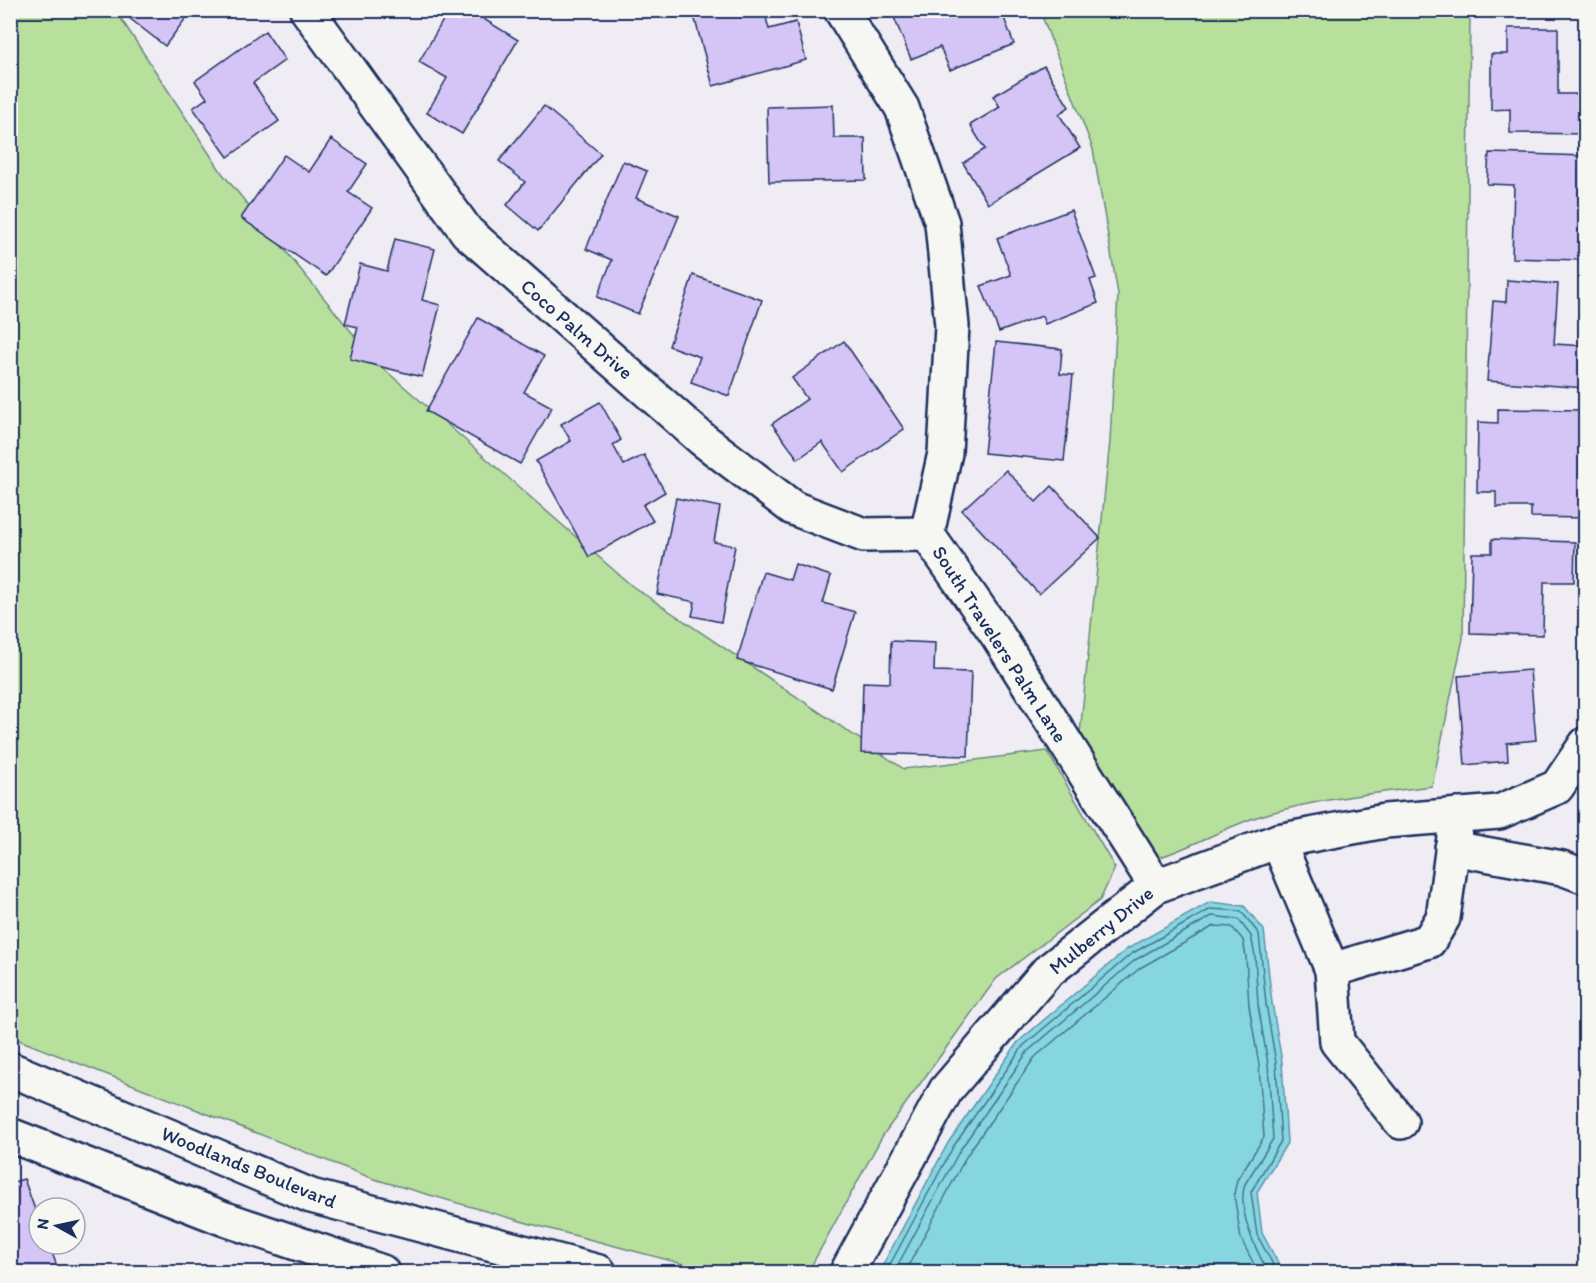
<svg xmlns="http://www.w3.org/2000/svg" width="1596" height="1283" font-family="Itim,sans-serif">
<style>
.green{fill:#b8e09d;stroke:#6a887e;stroke-width:1.5}
.water{fill:#86d6e0;stroke:#5b93ac;stroke-width:1.5}
.lines{fill:none;stroke-linecap:round;stroke-linejoin:round}
.shore{stroke:#467292;stroke-width:1.5}
.building{fill:#d5c4f6;stroke:#1b2f5e;stroke-width:1.5}
.minor-casing{stroke:#1b2f5e;stroke-width:38}
.minor{stroke:#f6f6f2;stroke-width:33}
.labels{text-anchor:middle;stroke-width:5;stroke-linejoin:round;paint-order:stroke}
.street-label{font-size:20px;fill:#1b2f5e;stroke:#f6f6f2}
</style>
<rect width="100%" height="100%" fill="#efecf3"/>
<filter id="ink" filterUnits="userSpaceOnUse"><feTurbulence type="fractalNoise" baseFrequency=".0167" numOctaves="2"/><feDisplacementMap in="SourceGraphic" scale="12" xChannelSelector="R" yChannelSelector="G"/><feConvolveMatrix kernelMatrix="1 2 1 2 8 2 1 2 1" color-interpolation-filters="sRGB"/></filter>
<g filter="url(#ink)">
<g class="green">
<path d="M10,11H116L222,173L376,362L632,586L904,769L1047,751L1115,868L1100,900L996,979L883,1135L808,1272H714L531,1224L374,1179L11,1037Z"/>
<path d="M1040,11H1470L1463,638L1432,786C1375,793 1315,799 1260,816C1225,827 1193,847 1157,858L1136,843L1080,733L1110,441L1118,294L1093,149Z"/>
</g>
<path class="water" d="M1210,902L1244,906L1264,930L1272,1003L1282,1062L1287,1143L1257,1192L1262,1233L1283,1272H879L948,1143L1018,1042L1127,949Z"/>
<g class="lines">
<g class="shore">
<path d="M886,1272L953,1147L1023,1046L1131,954L1211,909L1241,911L1259,934L1266,1004L1276,1063L1281,1141L1251,1192L1257,1235L1277,1272"/>
<path d="M894,1272L960,1150L1028,1051L1135,960L1212,916L1238,919L1251,936L1255,956L1258,1005L1268,1064L1273,1139L1245,1184C1236,1210 1256,1250 1268,1272"/>
<path d="M905,1272L967,1155L1035,1057L1140,968L1214,926L1232,927L1243,940L1246,957L1249,1006L1259,1065L1264,1137L1237,1180L1234,1194L1241,1239L1258,1272"/>
</g>
</g>
<g class="building">
<path d="M119,10H192L165,46Z"/>
<path d="M449,10H469L518,40L462,134L427,113L447,78L419,62Z"/>
<path d="M715,10H764L769,29L796,22L806,60L713,86L694,16Z"/>
<path d="M891,10H1001L1014,44L950,70L940,47L911,59Z"/>
<path d="M1507,10H1544L1507,16Z"/>
<path d="M1508,28H1558V94H1586V134L1510,133V109L1491,110V54H1508Z"/>
<path d="M265,31L285,60L253,83L279,121L228,157L193,108L207,98L195,81Z"/>
<path d="M1044,66L1069,107L1059,114L1080,148L988,204L963,163L985,149L970,125L1000,107L993,96Z"/>
<path d="M833,105L834,138H865L866,180L769,182L767,107Z"/>
<path d="M544,106L601,154L538,231L507,205L525,182L499,161Z"/>
<path d="M331,139L367,164L348,192L372,208L326,276L241,218L284,155L309,172Z"/>
<path d="M1489,153L1586,156L1582,260L1512,258L1514,185L1487,184Z"/>
<path d="M623,161L647,171L636,198L679,216L638,314L597,297L612,260L586,249Z"/>
<path d="M1071,210L1096,278L1090,280L1098,303L1045,324L1042,316L999,332L981,286L1011,275L997,238Z"/>
<path d="M395,239L435,249L422,300L440,305L422,377L350,359L358,327L345,324L360,264L387,271Z"/>
<path d="M693,275L762,300L729,396L691,382L700,357L669,346Z"/>
<path d="M1507,280L1558,284L1554,344L1586,346V388L1487,381L1493,301L1506,302Z"/>
<path d="M478,318L544,356L524,392L552,407L520,464L426,411Z"/>
<path d="M844,341L904,429L843,472L822,442L798,459L772,424L807,399L792,378Z"/>
<path d="M996,342L1062,349L1060,374L1073,375L1064,461L984,453Z"/>
<path d="M600,402L621,440L613,445L624,465L644,455L665,492L643,505L653,521L589,557L536,461L571,441L561,424Z"/>
<path d="M1498,409L1585,410L1584,518L1531,517V507H1496V492H1477L1478,422L1498,423Z"/>
<path d="M1006,470L1036,502L1052,486L1100,538L1039,594L962,510Z"/>
<path d="M676,498L720,507L714,542L735,546L721,622L692,616L695,602L657,594Z"/>
<path d="M1492,539L1575,542L1574,582H1544L1543,635L1470,633L1472,553H1492Z"/>
<path d="M795,564L831,576L823,603L855,612L832,689L737,660L763,572L790,580Z"/>
<path d="M891,641L935,643L934,671L971,672L968,756L861,753L863,682L890,683Z"/>
<path d="M1530,670L1536,740L1507,743L1508,761L1465,765L1458,676Z"/>
<path d="M24,1179L39,1221V1244H49L59,1272H10V1183Z"/>
</g>
<g class="lines">
<defs>
<g id="minor">
<path d="M307,10L467,232L702,439L793,508L864,535L927,534"/>
<path d="M841,10L902,108L942,223L952,326L945,453L927,534L998,636L1156,886"/>
<path d="M1278,841L1332,970L1429,941L1443,918L1457,815"/>
<path d="M1452,848L1562,868L1586,877"/>
<path d="M1332,970L1337,1042L1401,1122"/>
<path d="M10,1069L311,1196L599,1272"/>
<path d="M10,1135L225,1219L382,1272"/>
<path d="M847,1272L946,1090L1047,972L1156,886L1278,841L1385,821L1499,812L1557,787L1586,744"/>
</g>
</defs>
<use href="#minor" class="minor-casing"/>
<use href="#minor" class="minor"/>
</g>
</g>
<g class="labels">
<g class="street-label">
<text transform="translate(577 329) rotate(41)" y="7">Coco Palm Drive</text>
<text transform="translate(1000 644) rotate(57)" y="7">South Travelers Palm Lane</text>
<text transform="translate(1101 930) rotate(-39)" y="7">Mulberry Drive</text>
<text transform="translate(249 1167) rotate(22)" y="7">Woodlands Boulevard</text>
</g>
</g>
<rect width="1596" height="1283" fill="none" stroke="#f6f6f2" stroke-width="36"/>
<rect x="18" y="18" width="1560" height="1247" fill="none" stroke="#1b2f5e" stroke-width="2" filter="url(#ink)"/>
<g transform="translate(57 1226) rotate(278)"><circle r="28" fill="#f6f6f2" stroke="#9ea6b7" stroke-width="1.5"/>
<path d="M0-4.5L10 22L0 15L-10 22Z" fill="#1b2f5e"/>
<text y="-9" font-size="16" font-weight="bold" text-anchor="middle" fill="#1b2f5e">N</text>
</g>
</svg>
